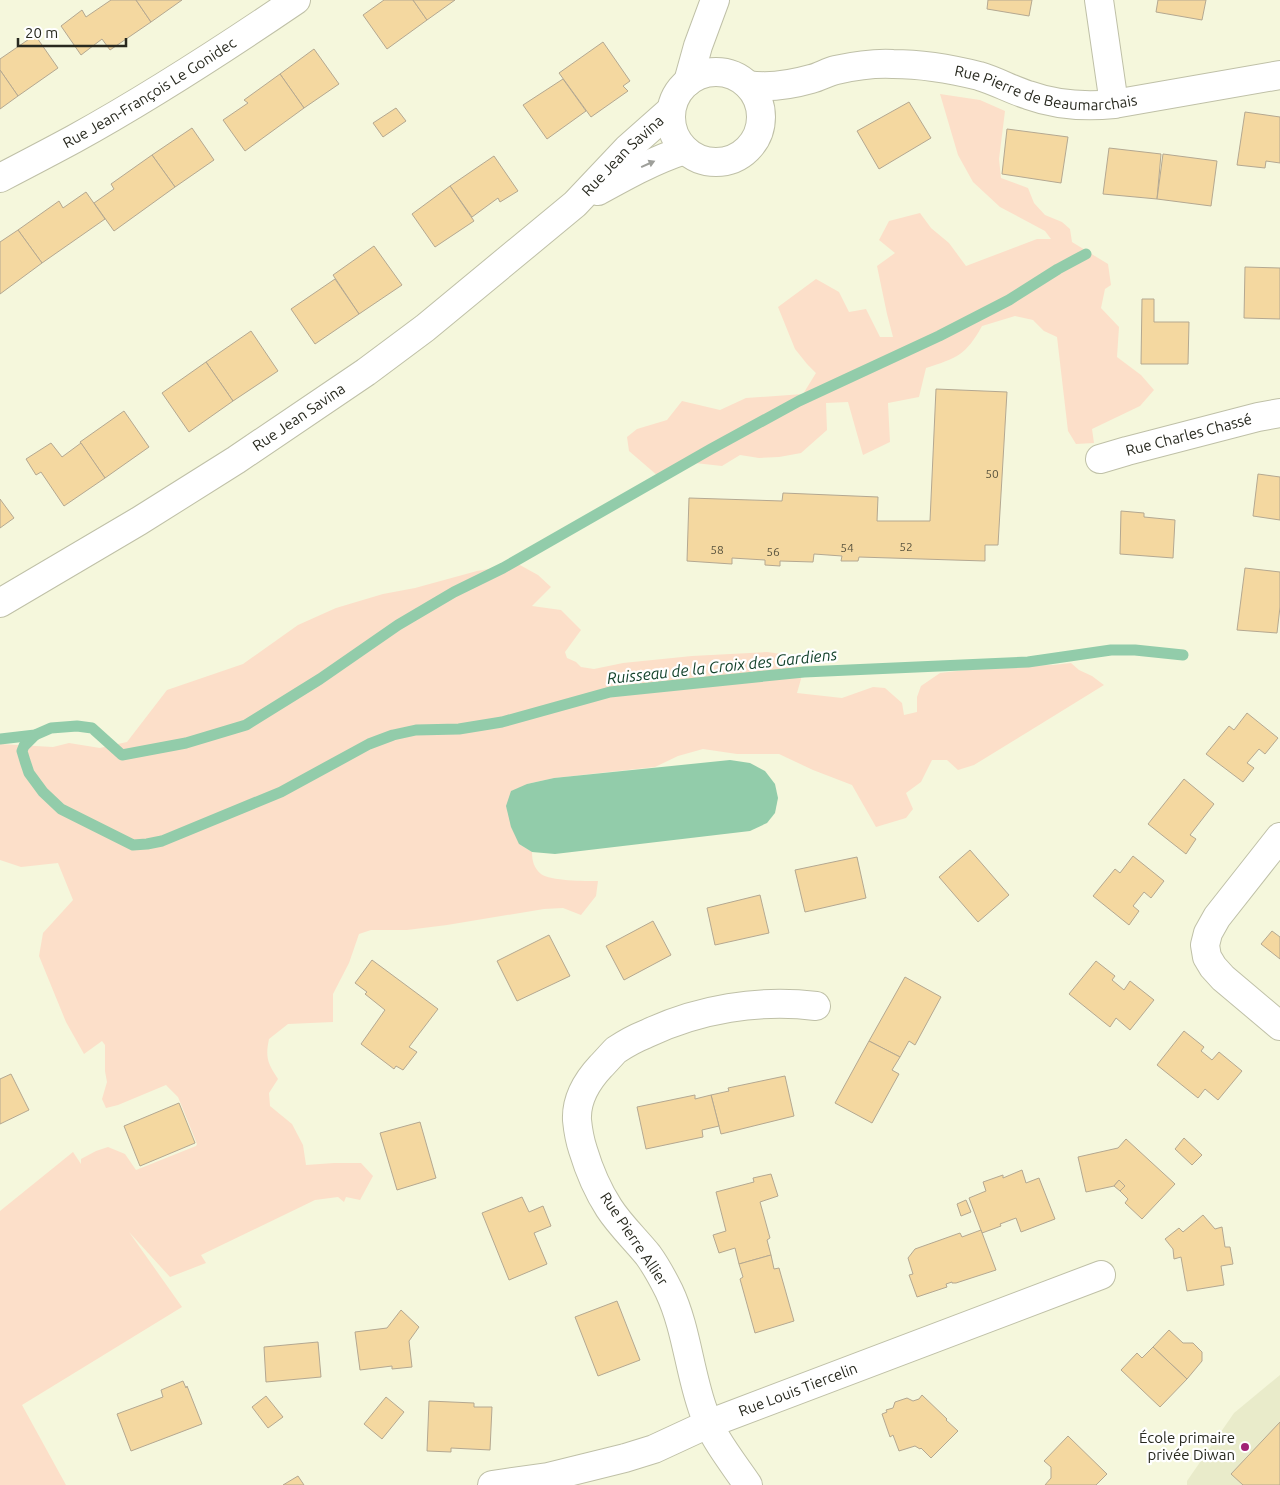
<svg xmlns="http://www.w3.org/2000/svg" width="1280" height="1485" font-family="Ubuntu,sans-serif">
<style>
.built{fill:#e9ebca}
.green{fill:#fcdfc9}
.water{fill:#92ccaa}
.lines{fill:none;stroke-linecap:round;stroke-linejoin:round}
.stream{stroke:#92ccaa;stroke-width:11}
.building{fill:#f4d8a0;stroke:#b4a891}
.street-casing{stroke:#bfc0a7;stroke-width:30}
.street{stroke:#fff;stroke-width:28}
.oneway{fill:#9e9f9a}
.poi-dot{fill:#a12275;stroke:#fff;stroke-width:2}
.labels{text-anchor:middle;stroke-width:4.5;stroke-linejoin:round;paint-order:stroke}
.number-label{font-size:12px;fill:#5b553f}
.street-label{font-size:15px;fill:#28291f;stroke:#fff}
.poi-label{font-size:15px;fill:#28291f;stroke:#fff;text-anchor:end}
.water-label{font-size:16px;font-style:italic;fill:#13422b;stroke:#fff}
</style>
<rect width="100%" height="100%" fill="#f5f7dc"/>
<path class="built" d="M1280,1375V1485H1187V1481L1234,1413Z"/>
<g class="green">
<path d="M940,94L980,100L1005,111L999,159L1001,178L1028,188L1034,203L1045,215L1062,222L1070,229L1072,242L1108,264L1111,285L1105,289L1101,308L1119,327L1117,357L1141,375L1154,390L1140,406L1092,429L1094,443L1076,444L1068,431L1057,337L1044,331L1033,320L1015,316L982,326C966,355 957,358 926,368L919,397L888,403L890,442L863,455L848,402L826,403L827,430L801,453L779,457L759,458L740,455L722,466L686,462L658,476L629,451L627,437L637,429L667,420L682,401L720,410L746,398L803,394L816,373L807,364L795,349L778,307L816,279L839,292L849,312L866,309L880,337H893L887,314L877,266L895,253L879,240L889,221L920,213L931,228L949,243L966,266L1037,239H1051L1045,231L1000,207L973,182L958,155Z"/>
<path d="M518,564L538,575L551,587L532,606L561,610L581,630L565,652L567,658L576,662L581,667L594,669L623,663L692,656L767,652L796,656L801,679L797,693L842,698L873,687L885,688L902,703L904,715L917,712V697L921,686L940,673L1000,666L1053,665L1071,663L1079,670L1092,676L1104,685L974,765L958,770L947,760H932L921,782L906,793L913,809L906,818L876,827L852,785L813,770L779,754H737L703,749L678,756L655,767L554,778L527,784L519,844L532,852C532,861 534,868 541,874C550,881 585,881 598,881L596,896L581,915L563,908L544,909L447,925L407,930H371L359,934L349,963L333,994V1022L288,1024L269,1039C265,1058 268,1064 278,1079L269,1093L270,1106L292,1124L303,1145L306,1165L334,1163H361L373,1176L360,1200L346,1197L344,1202L338,1197L315,1200L201,1255L206,1263L170,1277L129,1232L182,1307L22,1405L66,1485H0V1211L73,1152L81,1164V1159L96,1151L108,1147L125,1154L136,1170L196,1146L197,1144L178,1097L166,1085L118,1105L106,1108L102,1099L107,1082L105,1071V1045L102,1041L84,1054L66,1022L39,956L43,933L73,900L58,863L21,867L0,860V744L53,747L69,743L100,748L127,742L167,690L243,664L298,625L336,608L383,594L415,588L477,571Z"/>
</g>
<path class="water" d="M730,760L750,763L765,771L775,784L778,798L775,813L767,823L750,831L555,854L532,852L519,844L511,827L506,806L511,791L527,784L554,778Z"/>
<g class="lines">
<g class="stream">
<path d="M35,735L24,746L22,751L25,761L29,773L43,792L61,809L133,845L147,844L162,841L281,792L369,744L393,735L416,730L459,729L502,722L610,692L804,672L1028,662L1111,650H1135L1183,655"/>
<path d="M0,739L35,735L51,728L77,726L92,728L122,755L186,743L246,725L320,679L398,625L454,592L503,568L711,449L799,401L939,336L1009,300L1058,269L1086,254"/>
</g>
</g>
<g class="building">
<path d="M111,0H136L151,22L110,50L102,39L81,55L61,26L82,10L86,17Z"/>
<path d="M136,0H182L151,22Z"/>
<path d="M384,0H413L427,20L387,49L363,15Z"/>
<path d="M413,0H455L427,20Z"/>
<path d="M988,0H1032L1029,16L987,9Z"/>
<path d="M1158,0H1206L1202,20L1156,12Z"/>
<path d="M35,35L58,68L18,96L0,70V59Z"/>
<path d="M603,42L630,81L623,86L628,91L591,117L559,73Z"/>
<path d="M314,49L339,84L304,108L280,74Z"/>
<path d="M0,70L18,96L0,109Z"/>
<path d="M280,74L304,108L245,151L223,120L248,103L244,100Z"/>
<path d="M563,79L586,111L547,139L523,105Z"/>
<path d="M909,102L931,138L879,169L857,131Z"/>
<path d="M396,108L406,121L383,137L373,123Z"/>
<path d="M1245,112L1280,117V163L1266,161L1265,168L1237,165Z"/>
<path d="M192,128L214,160L175,187L152,155Z"/>
<path d="M1007,129L1068,137L1061,183L1002,174Z"/>
<path d="M1109,148L1161,154L1157,199L1103,194Z"/>
<path d="M1163,154L1217,161L1211,206L1157,199Z"/>
<path d="M152,155L175,187L114,231L94,203L114,189L111,184Z"/>
<path d="M494,156L518,191L500,202L498,198L472,217L450,186Z"/>
<path d="M450,186L474,221L435,247L412,214Z"/>
<path d="M86,192L105,219L42,263L18,230L59,201L63,208Z"/>
<path d="M18,230L42,263L0,294V242Z"/>
<path d="M374,246L402,285L359,314L333,275Z"/>
<path d="M1245,267L1280,268V319L1244,318Z"/>
<path d="M335,279L359,314L315,344L291,309Z"/>
<path d="M1142,299H1154V322H1189L1188,364H1141Z"/>
<path d="M251,331L278,371L233,401L206,362Z"/>
<path d="M206,362L233,401L189,432L162,393Z"/>
<path d="M936,389L1007,392L998,545H985V561L859,557L858,561H841L842,556L814,554L813,562L780,561V566L765,565V560L732,558V564L687,561L689,498L782,501L783,493L878,497L877,521H930Z"/>
<path d="M124,411L149,447L105,478L80,442Z"/>
<path d="M51,443L62,457L81,443L105,478L64,506L41,472L36,475L26,459Z"/>
<path d="M1258,474L1280,477V520L1253,516Z"/>
<path d="M0,499L14,518L0,528Z"/>
<path d="M1121,511L1144,513V517L1175,520L1173,558L1120,554Z"/>
<path d="M1245,568L1280,572V607L1277,633L1237,630Z"/>
<path d="M1247,713L1278,738L1265,754L1259,749L1247,763L1254,768L1243,782L1206,754L1229,726L1234,730Z"/>
<path d="M1184,779L1214,804L1190,835L1196,839L1186,854L1148,824Z"/>
<path d="M970,850L1009,895L978,922L939,877Z"/>
<path d="M1133,856L1164,881L1151,898L1144,892L1133,906L1139,911L1129,925L1093,896L1115,869L1120,873Z"/>
<path d="M857,857L866,898L805,912L795,870Z"/>
<path d="M760,895L769,933L715,945L707,908Z"/>
<path d="M653,921L671,955L624,980L606,946Z"/>
<path d="M1272,931L1280,937V959L1261,944Z"/>
<path d="M549,935L570,976L517,1001L497,961Z"/>
<path d="M372,960L438,1009L409,1047L417,1052L403,1070L396,1066L394,1069L361,1044L385,1010L365,994L367,992L355,983Z"/>
<path d="M1096,961L1115,976L1112,980L1124,990L1130,981L1154,1000L1130,1030L1116,1018L1110,1027L1069,994Z"/>
<path d="M905,977L941,997L915,1045L909,1041L900,1057L869,1041Z"/>
<path d="M1184,1031L1204,1047L1201,1051L1212,1060L1219,1052L1242,1071L1218,1100L1205,1089L1198,1098L1157,1065Z"/>
<path d="M869,1041L900,1057L892,1070L899,1074L872,1123L835,1103Z"/>
<path d="M11,1074L29,1110L0,1124V1079Z"/>
<path d="M785,1076L794,1116L721,1134L711,1095L729,1091L728,1088Z"/>
<path d="M695,1095V1099L711,1095L719,1126L702,1130L703,1137L646,1149L637,1107Z"/>
<path d="M179,1103L195,1143L140,1166L124,1126Z"/>
<path d="M420,1122L436,1178L397,1190L380,1133Z"/>
<path d="M1184,1138L1202,1155L1192,1165L1175,1149Z"/>
<path d="M1126,1139L1175,1184L1142,1219L1125,1203L1128,1199L1120,1191L1125,1186L1119,1180L1114,1186L1086,1192L1078,1157L1118,1148Z"/>
<path d="M1022,1170L1026,1183L1039,1178L1055,1219L1021,1232L1016,1218L1000,1224L1001,1226L982,1233L969,1198L986,1191L983,1182L1003,1175V1178Z"/>
<path d="M771,1174L778,1196L760,1202L770,1238L767,1240L771,1255L739,1264L735,1248L719,1253L713,1235L726,1231L716,1192L754,1182L753,1178Z"/>
<path d="M1119,1180L1125,1186L1120,1191L1114,1186Z"/>
<path d="M522,1197L529,1212L543,1206L551,1226L534,1233L547,1264L509,1280L482,1213Z"/>
<path d="M966,1200L971,1212L961,1216L957,1204Z"/>
<path d="M1203,1215L1215,1229L1222,1227L1225,1247H1230L1233,1264L1221,1266L1224,1285L1187,1291L1181,1257L1174,1259L1173,1249L1165,1239L1179,1228L1183,1232Z"/>
<path d="M981,1230L996,1270L956,1283H952V1282L946,1284L947,1287L917,1297L909,1275L913,1274L908,1258L915,1249L960,1233L962,1237Z"/>
<path d="M771,1255L774,1269L779,1268L794,1321L755,1333L740,1279L743,1277L739,1264Z"/>
<path d="M617,1301L640,1360L598,1376L575,1317Z"/>
<path d="M401,1310L419,1327L409,1341L412,1367L392,1369V1366L360,1370L355,1332L387,1328Z"/>
<path d="M1169,1330L1183,1343H1193L1202,1352V1361L1187,1379L1153,1347Z"/>
<path d="M318,1342L321,1377L266,1382L264,1347Z"/>
<path d="M1153,1347L1187,1379L1160,1407L1121,1370L1137,1353L1142,1358Z"/>
<path d="M183,1381L186,1388L187,1386L202,1424L131,1451L117,1414L163,1397L161,1390Z"/>
<path d="M922,1395L947,1419L946,1420L958,1431L931,1458L921,1448L920,1449L915,1446L899,1451L893,1435L890,1437L882,1414L887,1412L886,1410L893,1408L895,1402L907,1398L913,1401L919,1399Z"/>
<path d="M266,1396L283,1417L268,1428L252,1407Z"/>
<path d="M386,1397L404,1412L382,1439L364,1424Z"/>
<path d="M429,1401L474,1403V1407H492L490,1450L451,1448V1452L427,1451Z"/>
<path d="M1280,1422V1485H1243L1231,1474Z"/>
<path d="M1068,1436L1107,1474L1096,1485H1045L1051,1478V1467L1044,1461Z"/>
<path d="M298,1476L304,1485H283Z"/>
</g>
<g class="lines">
<defs>
<g id="street">
<path d="M1099,0L1114,104"/>
<circle cx="716" cy="117" r="45"/>
<path d="M688,82L698,46L715,0"/>
<path id="s1" d="M748,85C769,88 790,85 811,79C820,77 827,72 836,70C854,66 874,63 893,64C922,64 951,69 979,76C996,81 1012,90 1028,95C1056,105 1085,107 1114,104L1280,75"/>
<path id="s2" d="M0,178C25,165 50,152 74,139C150,97 224,49 296,0"/>
<path d="M598,191C627,175 654,160 685,150"/>
<path id="s3" d="M1100,459L1127,451L1258,417L1280,413"/>
<path id="s4" d="M0,603L139,521L236,460L366,372L425,328L575,204L627,149L671,110"/>
<path d="M1280,837L1217,917L1208,933L1205,945L1207,957L1213,967L1223,978L1280,1026"/>
<path id="s5" d="M492,1485L548,1477L625,1458L654,1449L708,1424L1101,1275"/>
<path d="M748,1485C731,1460 711,1436 702,1407C689,1369 686,1327 669,1291C663,1279 656,1266 648,1255C635,1239 620,1225 609,1208C598,1191 589,1170 583,1150C580,1141 578,1130 577,1120C576,1100 587,1081 601,1066C606,1061 611,1055 616,1050C625,1044 636,1038 646,1034C698,1009 759,999 816,1006"/>
</g>
</defs>
<use href="#street" class="street-casing"/>
<use href="#street" class="street"/>
</g>
<defs><path id="oneway-solid" d="M-6-.8H1V-3.2L6.5 0L1 3.2V.8H-6Z" transform="scale(1.25)"/></defs>
<use class="oneway" href="#oneway-solid" transform="translate(648 164) rotate(-24)"/>
<circle class="poi-dot" cx="1245" cy="1447" r="5"/>
<g class="labels">
<g class="number-label">
<text x="992" y="478">50</text>
<text x="906" y="551">52</text>
<text x="847" y="552">54</text>
<text x="717" y="554">58</text>
<text x="773" y="556">56</text>
</g>
<g class="street-label">
<text dy="5" stroke="none"><textPath href="#s1" startOffset="304">Rue Pierre de Beaumarchais</textPath></text>
<text dy="5" stroke="none"><textPath href="#s2" startOffset="172">Rue Jean-François Le Gonidec</textPath></text>
<text dy="5" stroke="none"><textPath href="#s4" startOffset="769">Rue Jean Savina</textPath></text>
<text dy="5" stroke="none"><textPath href="#s4" startOffset="352">Rue Jean Savina</textPath></text>
<text dy="5" stroke="none"><textPath href="#s3" startOffset="92">Rue Charles Chassé</textPath></text>
<text transform="translate(634 1239) rotate(56)" y="5">Rue Pierre Allier</text>
<text dy="5" stroke="none"><textPath href="#s5" startOffset="322">Rue Louis Tiercelin</textPath></text>
</g>
<g class="poi-label">
<text x="1235" y="1443">École primaire<tspan x="1235" dy="17">privée Diwan</tspan></text>
</g>
<g class="water-label">
<text transform="translate(722 666) rotate(-6)" y="6">Ruisseau de la Croix des Gardiens</text>
</g>
</g>
<path d="M18 38v8h108v-8" fill="none" stroke="#28291f" stroke-width="2.5"/>
<text x="25" y="38" font-size="15" fill="#28291f" stroke="#ffffff" stroke-width="4" paint-order="stroke">20 m</text>
</svg>
